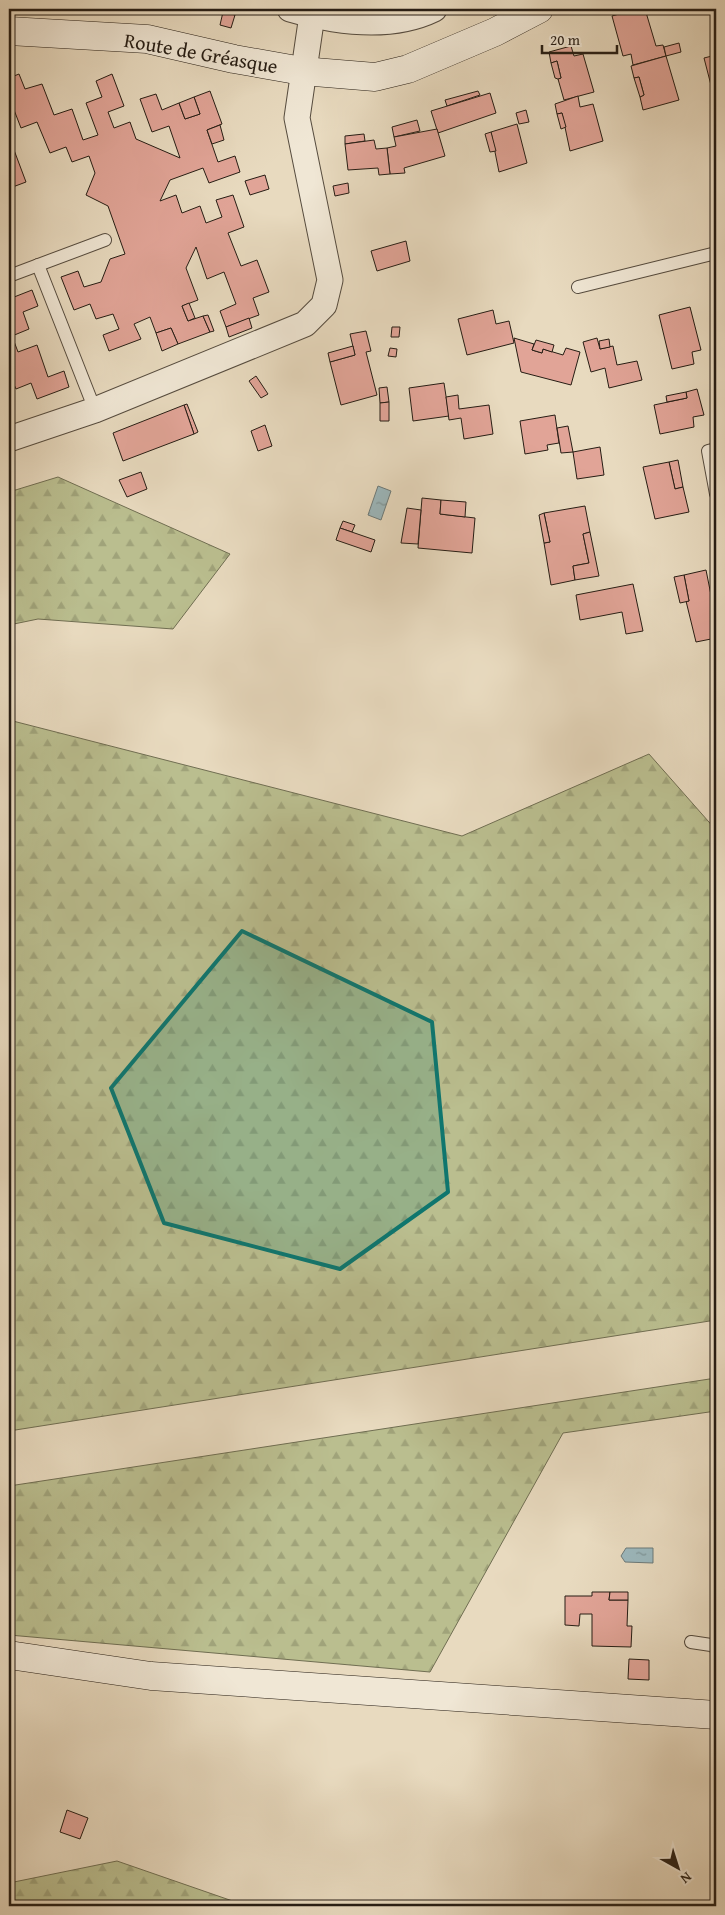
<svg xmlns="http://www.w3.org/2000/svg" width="725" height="1915" font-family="'Gentium Book Plus',serif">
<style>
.forest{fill:url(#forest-firs);stroke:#706e52}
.water{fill:url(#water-ripples);stroke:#6d7a79}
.building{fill:#e1a497;stroke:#261d14}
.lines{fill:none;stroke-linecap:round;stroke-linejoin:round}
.lane-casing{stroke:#564c3f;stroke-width:14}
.street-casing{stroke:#564c3f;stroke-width:27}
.secondary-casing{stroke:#261d14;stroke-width:29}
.lane{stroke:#f0e7d5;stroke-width:12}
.street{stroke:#f0e7d5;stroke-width:25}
.secondary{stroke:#f0e7d5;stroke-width:28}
.marked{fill:#0f766e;fill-opacity:0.2;stroke:#0f766e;stroke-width:4;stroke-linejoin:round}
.labels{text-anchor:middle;stroke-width:4;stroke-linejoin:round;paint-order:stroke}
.street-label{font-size:20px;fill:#261d14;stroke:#f0e7d5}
</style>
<defs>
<pattern id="forest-firs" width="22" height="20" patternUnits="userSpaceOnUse" patternTransform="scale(1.25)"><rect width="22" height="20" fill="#babe8f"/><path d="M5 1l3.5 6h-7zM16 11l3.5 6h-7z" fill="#a0a37a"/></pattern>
<pattern id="water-ripples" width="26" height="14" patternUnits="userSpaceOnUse" patternTransform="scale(1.25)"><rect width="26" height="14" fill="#9cb8bd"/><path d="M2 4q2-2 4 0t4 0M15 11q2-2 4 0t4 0" fill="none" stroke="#7f9598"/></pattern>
</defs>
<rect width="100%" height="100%" fill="#e8dabf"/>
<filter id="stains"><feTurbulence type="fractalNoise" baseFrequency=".004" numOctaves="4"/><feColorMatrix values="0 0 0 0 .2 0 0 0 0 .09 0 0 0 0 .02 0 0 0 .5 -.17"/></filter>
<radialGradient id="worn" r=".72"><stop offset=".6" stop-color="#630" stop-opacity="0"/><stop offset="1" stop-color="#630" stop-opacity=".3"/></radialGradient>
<g class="forest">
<path d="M58,477L230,554L173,629L38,619L9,625V492Z"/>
<path d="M9,720L462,836L649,754L716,830V1320L9,1431Z"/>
<path d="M716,1378V1411L563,1433L430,1672L9,1635V1486Z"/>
<path d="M117,1861L247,1906H9V1883Z"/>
</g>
<g class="water">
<path d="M378,486L391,491L381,520L368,515Z"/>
<path d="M626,1548H653V1563L625,1562L621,1556Z"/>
</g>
<g class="building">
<path d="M637,9H645L656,46L663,45L666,56L633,65L631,54L623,56L612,16Z"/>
<path d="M223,12L235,15L231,28L220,25Z"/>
<path d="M679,43L681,52L666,56L664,47Z"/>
<path d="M571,46L574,56L583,54L594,92L564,100L558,79L561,78L557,61L551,63L549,52Z"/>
<path d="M716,55V92L713,93L704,58Z"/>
<path d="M666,56L679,100L643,110L640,97L644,95L639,77L634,78L631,66Z"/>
<path d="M557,61L561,78L558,79L555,78L551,63Z"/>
<path d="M19,74L25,89L42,84L54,115L72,109L83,140L98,135L86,103L102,97L96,81L112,74L124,106L108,112L114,128L130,122L136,139L180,158L169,126L152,132L140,99L156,94L162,110L179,103L185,119L200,114L194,97L210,91L222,124L207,130L218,162L235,156L240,172L209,183L203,168L170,180L160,201L176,195L182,213L200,206L206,223L222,217L216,200L233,195L244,227L228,233L241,266L257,260L269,292L253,298L259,315L226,327L220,311L236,304L224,272L207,279L196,247L186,268L198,300L182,306L188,321L203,316L210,332L178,344L171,328L156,333L150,317L134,324L141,339L109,351L103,335L119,329L113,314L96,319L90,304L74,310L61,277L78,271L84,287L101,282L110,259L125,254L108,206L86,195L95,173L89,156L72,162L66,147L50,153L37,122L21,128L9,97V78Z"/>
<path d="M639,77L644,95L640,97L634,78Z"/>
<path d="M478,91L480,95L447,106L445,100Z"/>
<path d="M490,93L496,113L438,133L431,111Z"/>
<path d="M578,96L580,107L593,104L603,141L570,151L562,113L557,114L555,104Z"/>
<path d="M194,97L200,114L185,119L179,103Z"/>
<path d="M526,110L529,122L519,124L516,113Z"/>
<path d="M562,113L566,127L561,129L557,114Z"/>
<path d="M417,120L420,131L394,137L392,127Z"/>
<path d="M517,124L527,163L499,172L491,132Z"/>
<path d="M220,125L224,140L212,144L207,130Z"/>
<path d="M437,129L445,156L404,168L405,173L390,174L387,148L396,146L394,137Z"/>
<path d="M491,132L496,151L490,152L485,134Z"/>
<path d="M364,134L365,141L345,144V136Z"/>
<path d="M374,140L376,149L387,148L390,174L379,175L378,168L348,170L345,144Z"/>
<path d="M14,150L26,182L10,188L9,151Z"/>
<path d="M265,175L269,189L250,195L245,181Z"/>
<path d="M348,183L349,193L335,196L333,186Z"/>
<path d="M9,227L14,242L9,244Z"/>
<path d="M406,241L410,261L377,271L371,251Z"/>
<path d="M32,290L38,306L23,312L29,329L12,336L18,352L37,345L48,377L64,371L69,387L37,399L31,383L16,389L9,373V299Z"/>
<path d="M189,303L195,318L188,321L182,306Z"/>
<path d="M690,307L701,350L692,352L694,364L672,369L659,315Z"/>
<path d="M493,310L496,324L509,321L514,343L467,355L458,319Z"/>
<path d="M208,315L214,331L210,332L203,316Z"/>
<path d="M249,318L252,328L229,337L226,327Z"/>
<path d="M392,327H400L399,337H391Z"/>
<path d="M171,328L178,344L162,351L156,333Z"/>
<path d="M366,331L371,351L366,352L377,395L341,405L330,362L355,355L350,334Z"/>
<path d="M514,338L534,344L532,350L542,353L543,349L563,355L566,348L580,352L571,385L521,372Z"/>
<path d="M597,338L600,349L613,346L617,365L637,361L642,380L609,388L605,368L591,372L583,342Z"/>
<path d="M609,339L610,347L600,349L599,341Z"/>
<path d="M536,340L554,345L552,352L543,349L542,353L532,350Z"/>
<path d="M353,346L355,355L330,362L328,353Z"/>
<path d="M390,348L397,349L396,357L388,356Z"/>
<path d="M256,376L268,394L261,398L249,381Z"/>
<path d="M444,383L449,416L413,421L409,388Z"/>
<path d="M387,387L389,402L380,403L379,388Z"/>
<path d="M697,389L704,415L693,417L694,427L660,434L654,405L687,398L686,392Z"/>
<path d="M686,392L687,398L667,402L666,396Z"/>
<path d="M458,395L459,409L489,405L493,434L464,439L461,418L449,420L446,397Z"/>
<path d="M389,402V421H380V403Z"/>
<path d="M187,404L198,432L194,434L184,405Z"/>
<path d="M184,405L194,434L123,461L113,433Z"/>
<path d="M555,415L559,443L547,445L548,450L525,454L520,421Z"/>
<path d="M265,425L272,446L258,451L251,431Z"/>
<path d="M568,426L573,452L561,453L557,428Z"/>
<path d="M600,447L604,475L577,479L573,452Z"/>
<path d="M678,460L683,487L675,489L669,462Z"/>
<path d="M669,462L675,489L683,487L689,512L655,519L643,467Z"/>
<path d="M141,472L147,489L127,497L119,480Z"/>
<path d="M422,498L441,500L440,514L475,518L472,553L418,548Z"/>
<path d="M441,500L466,502L465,517L440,514Z"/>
<path d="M585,506L590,532L583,534L589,563L573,566L575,580L551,585L544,543L550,542L544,513Z"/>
<path d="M407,508L421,510L418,544L401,543Z"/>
<path d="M544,513L550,542L544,543L539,515Z"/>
<path d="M343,521L355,525L352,532L340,528Z"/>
<path d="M340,528L375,540L371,552L336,540Z"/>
<path d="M590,532L599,576L575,580L573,566L589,563L583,534Z"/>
<path d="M706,570L716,620V638L696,642L686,601H689L684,575Z"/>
<path d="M684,575L689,601L680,603L674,577Z"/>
<path d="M633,584L643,631L626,634L622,612L580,620L576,595Z"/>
<path d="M592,1592H610L609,1600H628L627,1626H632L631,1647L592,1646V1614H580L579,1626L565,1625V1596H592Z"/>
<path d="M610,1592H628V1600H609Z"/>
<path d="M629,1659L649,1660V1680L628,1679Z"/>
<path d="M67,1810L88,1818L80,1839L60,1832Z"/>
</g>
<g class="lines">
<defs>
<g id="lane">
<path d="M38,265L95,410"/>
<path d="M9,276L105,240"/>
<path d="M578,287L716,253"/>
<path d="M716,449L708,451L716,494"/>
<path d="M691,1642L711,1645L716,1648"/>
</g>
<g id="street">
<path d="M290,9C335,22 391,30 434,9"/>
<path d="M9,439L95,410L305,324L324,305L330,280L297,118L312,15"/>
</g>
<g id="secondary">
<path d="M9,31L147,39L234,59L302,71L375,77L408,69L495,32L539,9"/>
<path d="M9,1655L151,1676L716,1715"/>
</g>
</defs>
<use href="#lane" class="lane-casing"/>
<use href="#street" class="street-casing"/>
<use href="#secondary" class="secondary-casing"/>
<use href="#lane" class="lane"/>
<use href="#street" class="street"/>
<use href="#secondary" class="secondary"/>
</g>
<path class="marked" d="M242,931L432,1022L448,1192L340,1269L164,1223L111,1088Z"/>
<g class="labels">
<g class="street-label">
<text transform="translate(201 53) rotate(10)" y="7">Route de Gréasque</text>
</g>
</g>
<rect width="725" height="1915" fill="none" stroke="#e8dabf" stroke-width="30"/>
<rect x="10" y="10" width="705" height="1895" fill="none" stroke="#261d14" stroke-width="2.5"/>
<rect x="15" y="15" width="695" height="1885" fill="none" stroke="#261d14"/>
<g transform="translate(678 1868) rotate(141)" stroke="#f0e7d5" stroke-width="4" paint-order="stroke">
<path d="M0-4L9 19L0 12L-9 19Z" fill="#261d14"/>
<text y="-8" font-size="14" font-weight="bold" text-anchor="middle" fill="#261d14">N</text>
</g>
<path d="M542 45v8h75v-8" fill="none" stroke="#261d14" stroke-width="2.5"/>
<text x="550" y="45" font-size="15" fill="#261d14" stroke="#f0e7d5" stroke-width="4" paint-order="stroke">20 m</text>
<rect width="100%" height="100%" filter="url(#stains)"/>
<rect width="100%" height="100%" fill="url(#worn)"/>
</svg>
